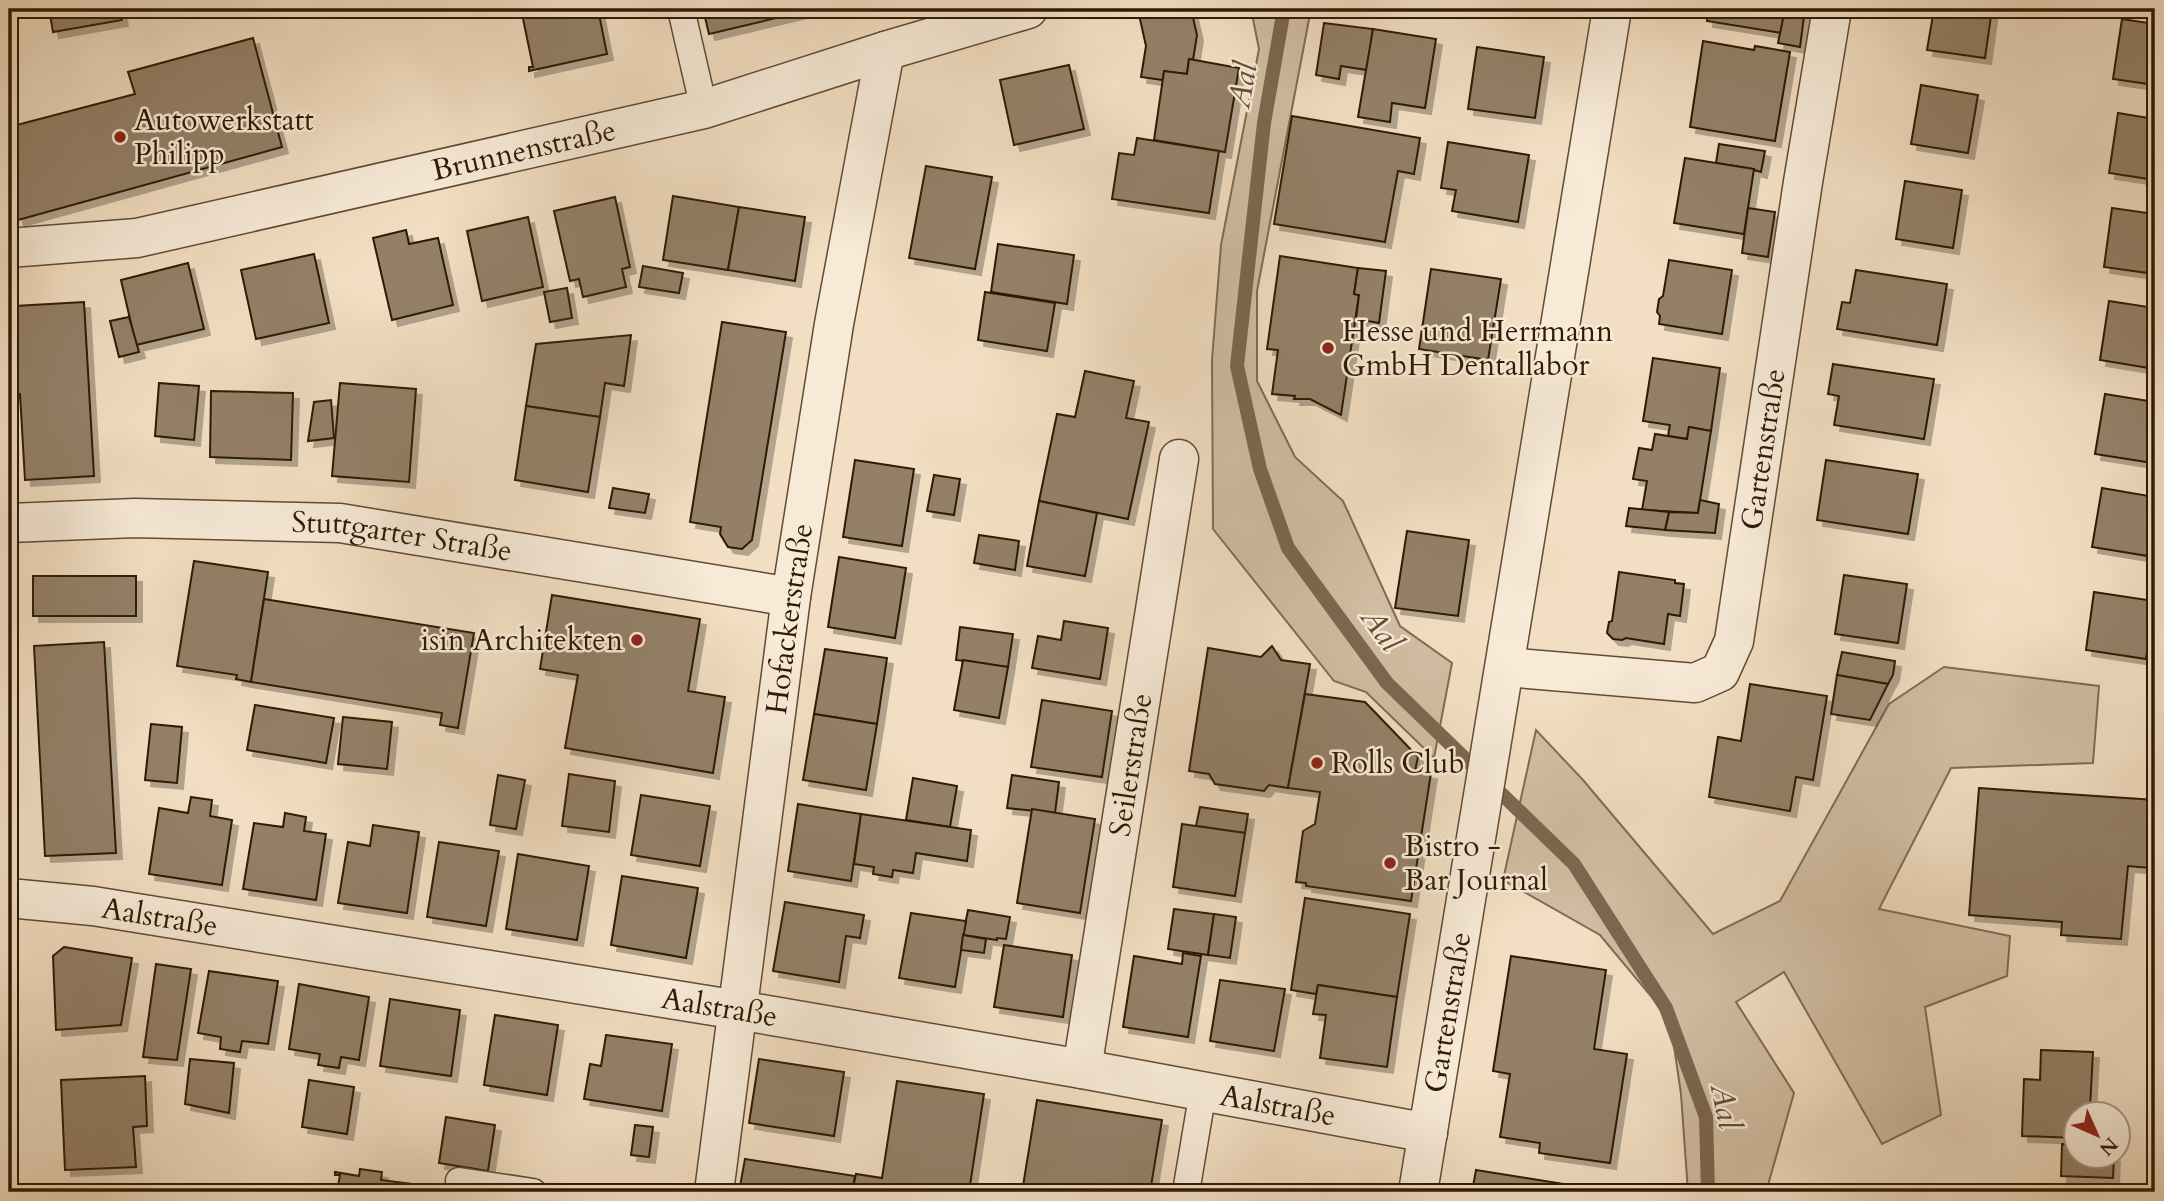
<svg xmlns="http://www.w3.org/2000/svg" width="2164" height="1201" font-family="Cardo,serif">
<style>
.green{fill:#d1bda2;stroke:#806c53;stroke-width:2}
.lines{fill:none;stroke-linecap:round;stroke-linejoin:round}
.stream{stroke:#7c674f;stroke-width:14}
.building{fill:#948067;stroke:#2f1a04;stroke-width:2;filter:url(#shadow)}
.service-casing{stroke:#604b34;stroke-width:29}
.minor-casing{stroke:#604b34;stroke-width:41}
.tertiary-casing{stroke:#604b34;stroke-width:41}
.service{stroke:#f7ead7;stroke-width:26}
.minor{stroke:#f7ead7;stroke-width:38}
.tertiary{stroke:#f7ead7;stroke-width:38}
.poi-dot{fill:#8f2418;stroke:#f7ead7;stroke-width:2.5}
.labels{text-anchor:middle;stroke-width:5;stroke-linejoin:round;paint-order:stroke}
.poi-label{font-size:30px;fill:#2f1a04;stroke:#f7ead7;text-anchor:start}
.street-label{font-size:30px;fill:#2f1a04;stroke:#f7ead7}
.water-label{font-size:32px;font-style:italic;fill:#634e36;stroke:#f7ead7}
</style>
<defs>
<filter id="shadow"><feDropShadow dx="6" dy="6" stdDeviation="0" flood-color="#0004"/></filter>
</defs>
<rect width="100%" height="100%" fill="#f2dec2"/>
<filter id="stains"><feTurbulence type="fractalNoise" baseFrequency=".00286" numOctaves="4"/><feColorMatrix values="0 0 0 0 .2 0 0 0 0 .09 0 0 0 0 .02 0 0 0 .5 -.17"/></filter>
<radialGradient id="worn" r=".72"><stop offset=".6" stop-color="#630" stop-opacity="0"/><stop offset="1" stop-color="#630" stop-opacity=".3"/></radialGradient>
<g class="green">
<path d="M1251,9H1311L1257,291V381L1295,457L1343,501L1400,626L1452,663L1434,758L1366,692L1334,681L1213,529L1212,360L1221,245L1259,49Z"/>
<path d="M1944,667L2099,686L2093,763L1951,768L1879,909L2010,936L2007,976L1925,1007L1941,1115L1882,1144L1784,972L1736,1002L1794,1093L1766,1192H1688L1681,1094L1670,1019L1600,935L1503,880L1536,730L1583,780L1713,934L1780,901L1889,704Z"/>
</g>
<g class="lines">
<path class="stream" d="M1284,9L1264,123L1237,366L1260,469L1288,548L1387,683L1574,864L1666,1008L1706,1117L1708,1192"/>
</g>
<g class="building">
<path d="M49,9H120L122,20L53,32Z"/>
<path d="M521,9H598L607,54L529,71V67H533Z"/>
<path d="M703,9H814L709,34Z"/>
<path d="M1145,9H1191L1197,35L1193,60L1189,59L1187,74L1164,71L1163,80L1141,77L1146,46L1138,10Z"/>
<path d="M1709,9H1785L1781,33L1707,21Z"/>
<path d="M1785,9H1805L1800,47L1778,43Z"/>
<path d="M1934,9H1992L1985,58L1927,50Z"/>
<path d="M2122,19L2155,24V85L2113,79Z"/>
<path d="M1324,23L1373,29L1367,70L1341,66L1339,79L1316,75Z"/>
<path d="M1373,29L1436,39L1425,108L1392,103L1390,122L1358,117Z"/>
<path d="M253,38L282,147L18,220L9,187V127L135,94L128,72Z"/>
<path d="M1703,41L1754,50L1755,46L1790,52L1775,141L1690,127Z"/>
<path d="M1477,47L1544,57L1535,118L1468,109Z"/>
<path d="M1189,59L1239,68L1225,152L1154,140L1164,71L1187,74Z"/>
<path d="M1069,65L1084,129L1014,145L1000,80Z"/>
<path d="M1921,85L1978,95L1968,153L1911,144Z"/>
<path d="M2118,113L2155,119V180L2109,173Z"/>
<path d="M1292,116L1420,138L1414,174L1398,171L1385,242L1274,224Z"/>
<path d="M1137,138L1219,151L1209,213L1112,199L1119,153L1134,155Z"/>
<path d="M1448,142L1529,155L1518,222L1452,211L1456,190L1441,188Z"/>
<path d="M1719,144L1765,151L1761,172L1754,170V169L1716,163Z"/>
<path d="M1685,158L1754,169L1744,234L1674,223Z"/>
<path d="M926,166L992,177L975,269L909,258Z"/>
<path d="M1905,181L1962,190L1953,248L1896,239Z"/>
<path d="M673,196L739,207L728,270L663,260Z"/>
<path d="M615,197L630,267L622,269L626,287L583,297L579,279L570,281L554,211Z"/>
<path d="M739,207L805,217L795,281L728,270Z"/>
<path d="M1748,208L1775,212L1768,257L1742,253Z"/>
<path d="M2112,208L2155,214V274L2104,267Z"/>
<path d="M528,217L543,287L482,301L467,231Z"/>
<path d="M406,230L409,244L438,238L453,305L392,320L373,238Z"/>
<path d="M998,244L1074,255L1067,304L991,292Z"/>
<path d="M314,254L329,323L256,339L241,270Z"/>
<path d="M1280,256L1358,268L1354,294L1359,295L1341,415L1310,399H1294L1295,396L1272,394L1278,350L1267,349Z"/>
<path d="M1669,260L1732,270L1722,334L1659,324L1660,316L1657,312L1659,299L1663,296Z"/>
<path d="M188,263L204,329L136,345L121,280Z"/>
<path d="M643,266L683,273L679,293L639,287Z"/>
<path d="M1358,268L1386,271L1379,323L1356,319L1359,295L1354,294Z"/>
<path d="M1431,269L1501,279L1488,360L1419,349Z"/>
<path d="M1856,270L1947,284L1937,345L1837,329L1842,302L1850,303Z"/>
<path d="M567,288L572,318L550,322L544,292Z"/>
<path d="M985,292L1055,303L1047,351L978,340Z"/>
<path d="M2109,301L2155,308V369L2100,360Z"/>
<path d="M84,302L94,476L25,480L20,394L11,395L9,365H18L15,306Z"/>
<path d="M129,317L139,352L119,357L110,321Z"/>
<path d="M722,322L786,332L752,540L742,549L728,547L720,534L721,527L690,522Z"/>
<path d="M631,335L624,386L605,383L600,417L526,406L536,344Z"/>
<path d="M1653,358L1720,368L1711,431L1689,427L1687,439L1668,436L1670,425L1643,421Z"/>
<path d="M1833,364L1934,379L1924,439L1834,425L1839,396L1828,394Z"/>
<path d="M1085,371L1134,381L1126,418L1149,422L1128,519L1039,501L1057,414L1075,417Z"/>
<path d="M159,383L199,386L194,440L155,436Z"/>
<path d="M340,383L416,389L409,482L332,476Z"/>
<path d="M211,391L293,393L291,460L210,457Z"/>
<path d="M2105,394L2155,402L2153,463L2095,454Z"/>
<path d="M331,400L334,438L308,441L314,402Z"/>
<path d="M526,406L600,417L588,492L515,480Z"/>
<path d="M1689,427L1711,431L1698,513L1642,510L1647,481L1633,479L1639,448L1652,450L1655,434L1687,439Z"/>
<path d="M855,460L914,469L902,546L843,537Z"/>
<path d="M1826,460L1918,474L1908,534L1817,520Z"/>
<path d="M934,475L960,479L954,515L927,511Z"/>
<path d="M613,488L649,494L645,513L609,508Z"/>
<path d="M2102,488L2155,497V517L2148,556L2092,547Z"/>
<path d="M1700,500L1719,504L1715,533L1665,530L1669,512L1698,513Z"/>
<path d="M1039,501L1097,513L1085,576L1027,566Z"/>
<path d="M1629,508L1669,512L1665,530L1626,526Z"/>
<path d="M1407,531L1469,540L1458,616L1395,608Z"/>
<path d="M979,535L1019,541L1015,570L974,563Z"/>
<path d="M839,557L906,568L895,638L828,627Z"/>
<path d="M194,561L268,572L251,682L236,679L237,675L177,666Z"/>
<path d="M1619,572L1675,580V583L1684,584L1680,616L1668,614L1664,644L1626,638L1622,640L1613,639L1607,633L1609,622L1612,621Z"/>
<path d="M1844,575L1907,584L1898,643L1835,634Z"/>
<rect x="33" y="576" width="103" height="40"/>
<path d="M2094,592L2154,601L2146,659L2086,650Z"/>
<path d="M552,595L700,619L688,691L725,697L713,773L565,748L578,675L540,669Z"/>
<path d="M264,599L474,633L458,728L440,725L442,713L251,682Z"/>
<path d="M1064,621L1108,628L1100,679L1032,668L1038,636L1061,640Z"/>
<path d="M960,627L1013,634L1008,667L956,660Z"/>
<path d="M104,642L116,853L45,856L34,646Z"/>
<path d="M1272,646L1281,660L1310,664L1288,788L1269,785L1264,791L1215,784L1209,774L1189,771L1208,648L1261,657Z"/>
<path d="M825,649L887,658L877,724L814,714Z"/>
<path d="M1842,652L1895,661L1893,675L1888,684L1837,675Z"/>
<path d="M963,660L1008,667L999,718L954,710Z"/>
<path d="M1837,675L1888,684L1870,720L1831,714Z"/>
<path d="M1750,684L1827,696L1813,780L1796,777L1790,811L1709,797L1718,737L1741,741Z"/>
<path d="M1305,694L1365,702L1418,757L1415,771L1431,773L1411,901L1306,886V883L1296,882L1303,831L1315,824L1320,792L1288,788Z"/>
<path d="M1042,700L1112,711L1102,777L1031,767Z"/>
<path d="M255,705L334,718L326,763L247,750Z"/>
<path d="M814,714L877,724L866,790L803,780Z"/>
<path d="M343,717L392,722L387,769L338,764Z"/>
<path d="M151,724L182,727L177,783L145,780Z"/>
<path d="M569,774L615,781L609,832L562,826Z"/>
<path d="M498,775L525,780L516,829L490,825Z"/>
<path d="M1012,775L1059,782L1055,813L1007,808Z"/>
<path d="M913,778L957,786L950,827L906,820Z"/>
<path d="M1979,788L2155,800L2150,868L2128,866L2121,939L2061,935L2062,922L1969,915Z"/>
<path d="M641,795L710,806L700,866L631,855Z"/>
<path d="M191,797L212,800L210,816L232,820L222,885L149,874L159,808L188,813Z"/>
<path d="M798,804L861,814L851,881L788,871Z"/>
<path d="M1200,807L1248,814L1245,833L1196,826Z"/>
<path d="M1032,809L1095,819L1080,913L1017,903Z"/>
<path d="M285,813L306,817L304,831L326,834L316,900L243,889L254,823L283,827Z"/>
<path d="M861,814L971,830L967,861L916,853L913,873L893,870L892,877L873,874L874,867L854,864Z"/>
<path d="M1182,824L1245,833L1235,896L1173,887Z"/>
<path d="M373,825L419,832L407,913L338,903L348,842L370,846Z"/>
<path d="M439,842L499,851L486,926L427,917Z"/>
<path d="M518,854L589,866L577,940L506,929Z"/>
<path d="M622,876L698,888L686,958L611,945Z"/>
<path d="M1305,898L1410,914L1397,997L1318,985L1316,994L1291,990Z"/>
<path d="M785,902L864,915L860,938L846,936L839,982L773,971Z"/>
<path d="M1174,909L1214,914L1208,955L1168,949Z"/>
<path d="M968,910L1010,917L1006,939L997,938V940L963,935Z"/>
<path d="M911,913L966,921L955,987L899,978Z"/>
<path d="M1214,914L1236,917L1230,958L1208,955Z"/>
<path d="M963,935L986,939L984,953L961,950Z"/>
<path d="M1004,945L1072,955L1063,1017L994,1007Z"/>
<path d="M64,947L132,958L121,1025L56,1030L53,956Z"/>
<path d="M1183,953L1201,956L1188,1037L1123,1027L1134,956L1182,964Z"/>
<path d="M1511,956L1606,970L1594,1049L1627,1054L1610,1163L1539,1153L1540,1143L1500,1137L1510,1074L1493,1071Z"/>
<path d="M156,964L191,969L177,1060L143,1057Z"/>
<path d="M209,971L278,981L268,1044L242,1041L240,1052L220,1049L221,1037L198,1033Z"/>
<path d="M1220,980L1285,989L1274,1051L1210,1041Z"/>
<path d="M299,984L369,997L359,1060L341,1057L339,1068L318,1065L320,1054L289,1049Z"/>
<path d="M1318,985L1397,997L1387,1067L1320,1058L1326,1015L1313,1014Z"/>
<path d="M390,999L460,1010L451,1076L380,1066Z"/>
<path d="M495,1015L558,1025L547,1095L484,1085Z"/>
<path d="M606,1035L672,1044L662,1111L584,1099L590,1064L601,1066Z"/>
<path d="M2041,1050L2093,1052L2090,1108H2085V1114H2076V1138L2022,1136L2024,1079L2040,1080Z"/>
<path d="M190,1059L234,1063L229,1113L185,1104Z"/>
<path d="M759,1059L844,1072L834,1136L749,1123Z"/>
<path d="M145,1076L147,1126L133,1127L136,1167L65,1170L61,1080Z"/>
<path d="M309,1080L354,1087L347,1134L302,1127Z"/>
<path d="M897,1081L984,1094L969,1192H852L856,1174L882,1178Z"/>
<path d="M1037,1100L1162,1120L1150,1192H1062L1023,1186Z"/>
<path d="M446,1117L495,1125L488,1171L439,1163Z"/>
<path d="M635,1125L653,1127L649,1157L631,1155Z"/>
<path d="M2062,1144L2076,1145V1156H2114L2113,1178L2061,1176Z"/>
<path d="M745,1159L855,1176L852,1192H739Z"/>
<path d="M360,1169L382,1172L381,1180L427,1186V1192H337L340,1175H335V1172L359,1176Z"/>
<path d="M1476,1170L1613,1192H1472Z"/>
<path d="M147,1189V1192H92Z"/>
</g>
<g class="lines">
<defs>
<g id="service">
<path d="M681,9L704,109"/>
<path d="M459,1181L533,1192"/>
<path d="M1186,1192L1203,1091"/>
</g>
<g id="minor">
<path id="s1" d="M9,248L137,238L704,109L885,51L1028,9"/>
<path id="s2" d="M9,523L135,518L340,523L791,597"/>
<path id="s3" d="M1505,667L1695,683L1720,672L1734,641L1803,182L1832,9"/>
<path id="s4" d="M9,898L93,906L738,1010L1082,1069L1428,1133"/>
<path id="s5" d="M1082,1069L1179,459"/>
<path id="s6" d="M714,1192L791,597L834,324L885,51"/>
</g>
<g id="tertiary">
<path id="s7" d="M1418,1192L1612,9"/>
</g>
</defs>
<use href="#service" class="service-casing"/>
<use href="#minor" class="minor-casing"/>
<use href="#tertiary" class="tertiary-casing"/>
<use href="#service" class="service"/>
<use href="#minor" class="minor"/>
<use href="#tertiary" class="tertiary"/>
</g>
<g class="poi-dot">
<circle cx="120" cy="137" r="7"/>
<circle cx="1328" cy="348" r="7"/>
<circle cx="637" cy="640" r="7"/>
<circle cx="1317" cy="763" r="7"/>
<circle cx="1390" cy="863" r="7"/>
</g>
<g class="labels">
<g class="poi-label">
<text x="134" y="130">Autowerkstatt<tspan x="134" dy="34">Philipp</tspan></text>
<text x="1342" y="341">Hesse und Herrmann<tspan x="1342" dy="34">GmbH Dentallabor</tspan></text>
<text x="623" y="650" text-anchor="end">isin Architekten</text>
<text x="1331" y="773">Rolls Club</text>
<text x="1404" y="856">Bistro -<tspan x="1404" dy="34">Bar Journal</tspan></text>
</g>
<g class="street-label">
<text dy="10" stroke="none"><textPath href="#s1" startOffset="525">Brunnenstraße</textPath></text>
<text dy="10" stroke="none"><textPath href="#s3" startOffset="446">Gartenstraße</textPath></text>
<text dy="10" stroke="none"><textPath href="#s2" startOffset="394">Stuttgarter Straße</textPath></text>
<text dy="10" stroke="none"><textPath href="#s6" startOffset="578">Hofackerstraße</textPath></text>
<text dy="10" stroke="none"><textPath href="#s5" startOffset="308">Seilerstraße</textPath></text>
<text dy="10" stroke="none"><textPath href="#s4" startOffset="152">Aalstraße</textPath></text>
<text dy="10" stroke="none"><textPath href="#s4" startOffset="719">Aalstraße</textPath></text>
<text dy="10" stroke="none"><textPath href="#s7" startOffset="182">Gartenstraße</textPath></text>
<text dy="10" stroke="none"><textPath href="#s4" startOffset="1286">Aalstraße</textPath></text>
</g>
<g class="water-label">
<text transform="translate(1242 85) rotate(-80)" y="11">Aal</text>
<text transform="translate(1382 629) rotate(54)" y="11">Aal</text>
<text transform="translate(1726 1106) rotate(78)" y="11">Aal</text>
</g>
</g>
<rect width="2164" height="1201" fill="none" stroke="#f2dec2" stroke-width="35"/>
<rect x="10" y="10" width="2143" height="1180" fill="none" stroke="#2f1a04" stroke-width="3.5"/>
<rect x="18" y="18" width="2129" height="1166" fill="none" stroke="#2f1a04" stroke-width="2"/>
<g transform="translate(2097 1135) rotate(135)"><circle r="33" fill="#f7ead7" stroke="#a79783" stroke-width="2"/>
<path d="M0-5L12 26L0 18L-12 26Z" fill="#8f2418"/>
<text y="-10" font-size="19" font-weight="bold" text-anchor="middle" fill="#2f1a04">N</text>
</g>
<rect width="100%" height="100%" filter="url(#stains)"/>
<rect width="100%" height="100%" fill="url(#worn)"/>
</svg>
